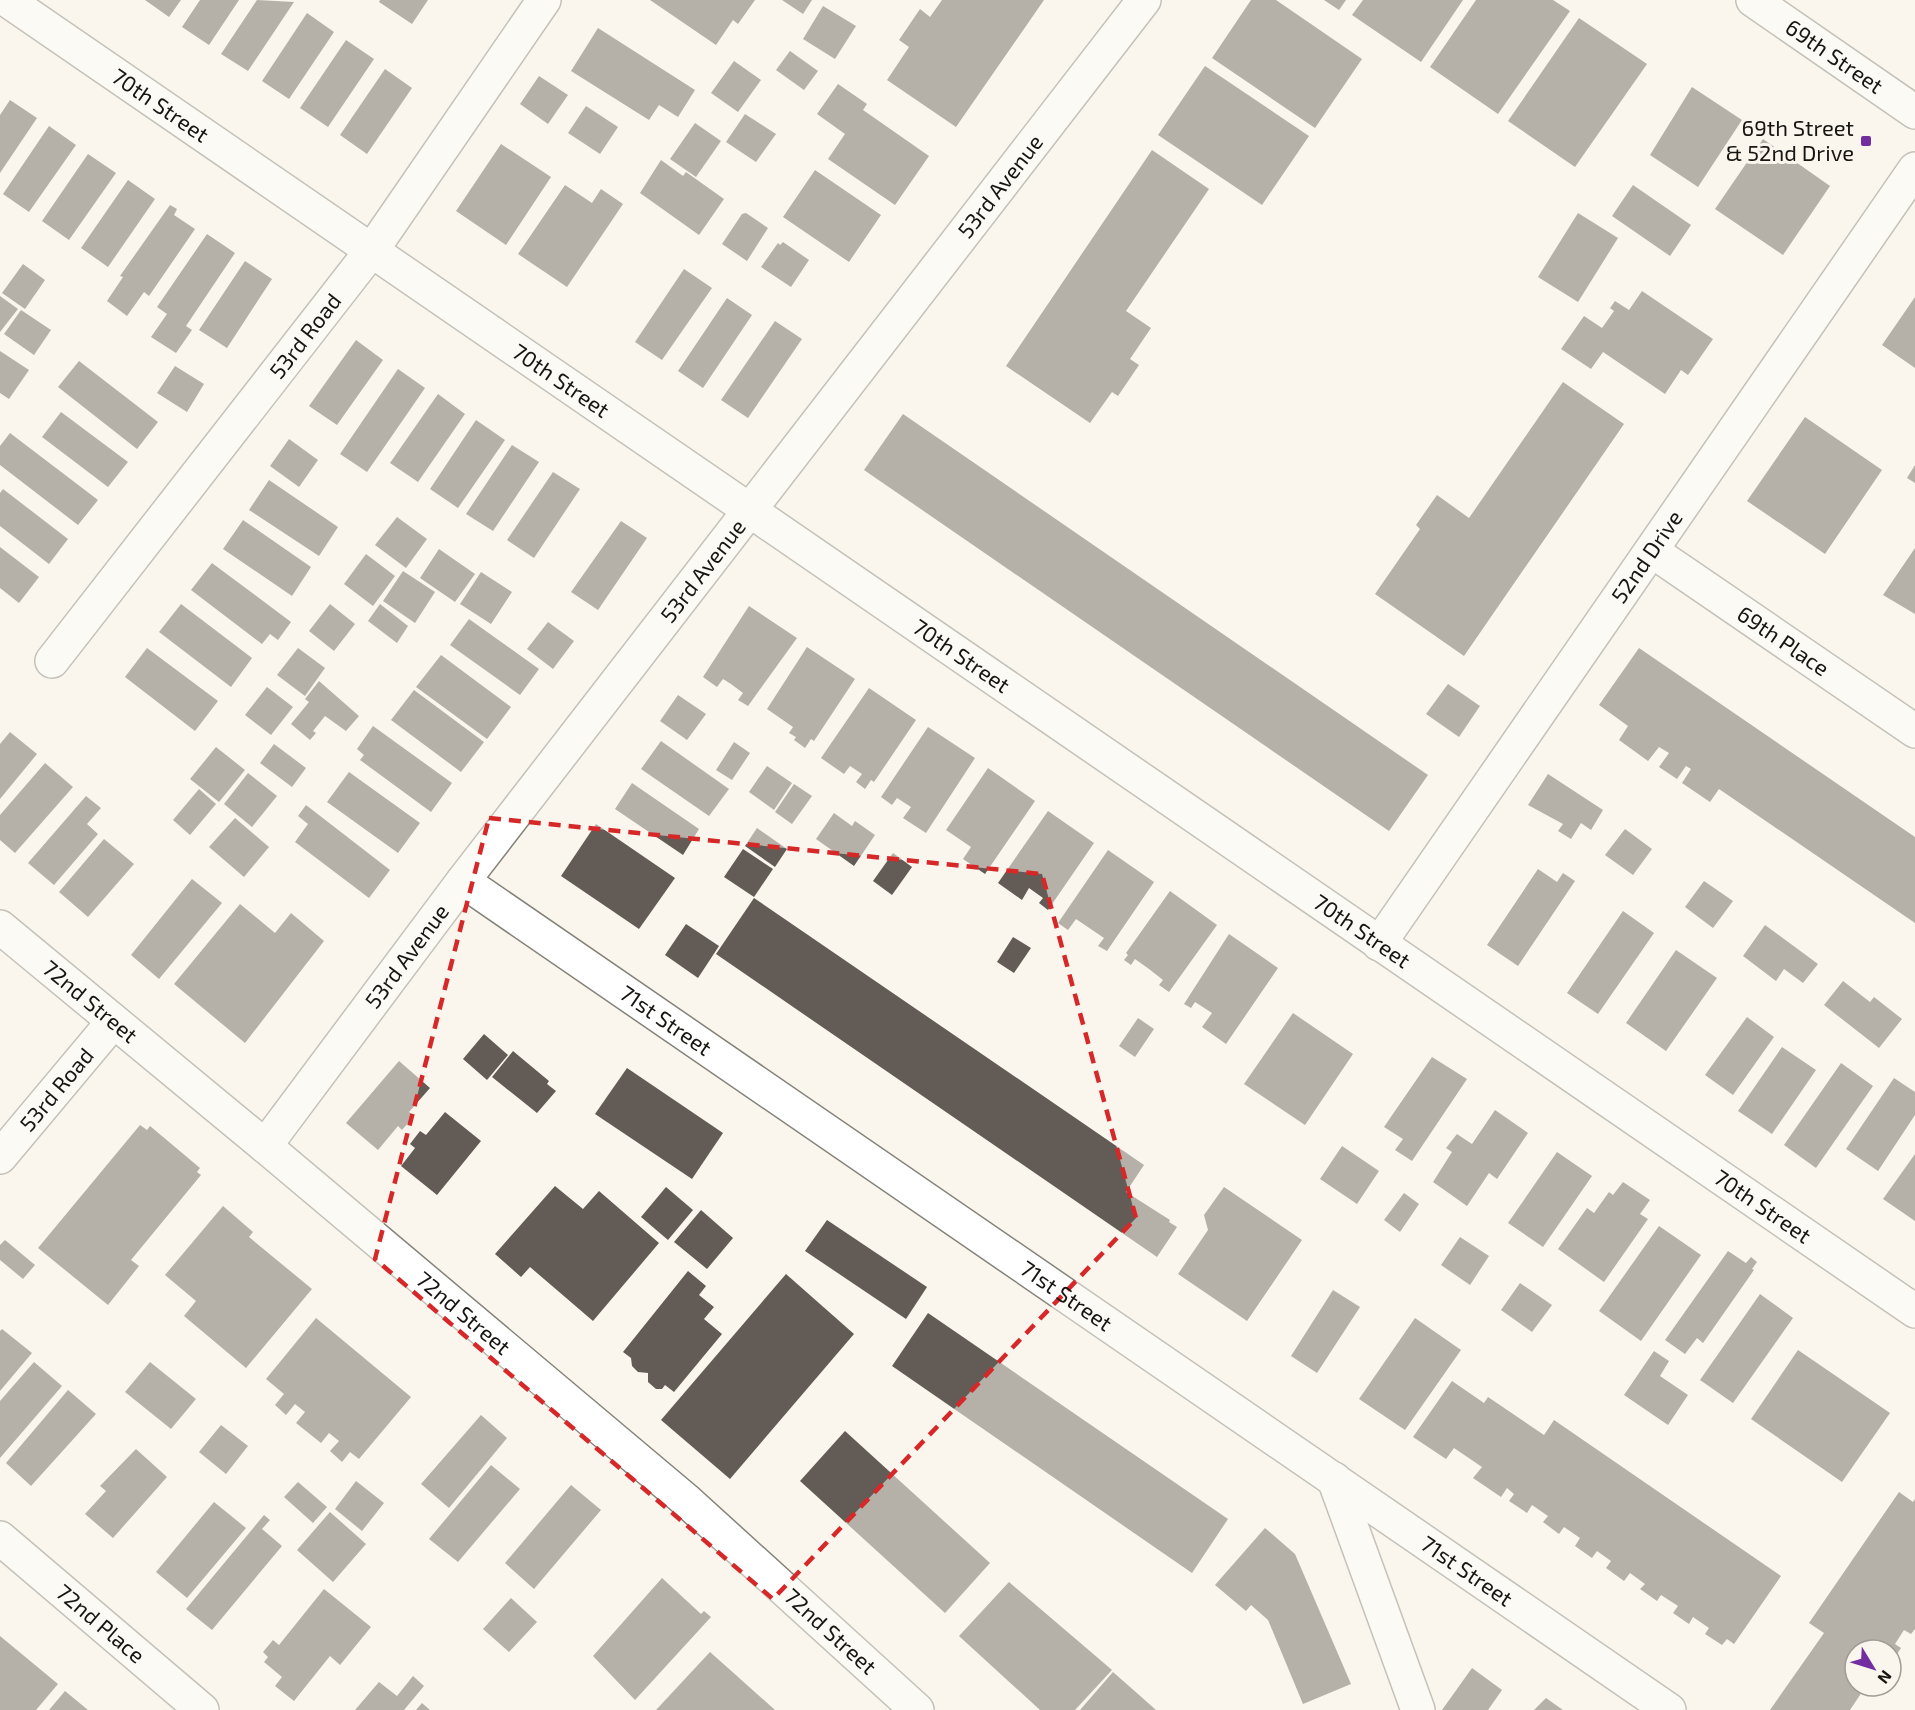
<svg xmlns="http://www.w3.org/2000/svg" width="1915" height="1710" font-family="'Exo 2',sans-serif">
<style>
.building{fill:#635c56}
.lines{fill:none;stroke-linecap:round;stroke-linejoin:round}
.minor-casing{stroke:#858279;stroke-width:36}
.minor{stroke:#fff;stroke-width:33}
.marked{fill:none;stroke:#d62828;stroke-width:4.5;stroke-dasharray:12 8;stroke-linejoin:round}
.poi-dot{fill:#722da1;stroke:#faf6ed;stroke-width:2}
.labels{text-anchor:middle;stroke-width:6;stroke-linejoin:round;paint-order:stroke}
.street-label{font-size:22px;fill:#171512;stroke:#faf6ed}
.poi-label{font-size:22px;fill:#171512;stroke:#faf6ed;text-anchor:end}
</style>
<rect width="100%" height="100%" fill="#faf6ed"/>
<g class="building">
<path d="M145,0H181L169,17Z"/>
<path d="M200,0H239L209,45L182,27Z"/>
<path d="M257,0L294,2L248,71L221,54Z"/>
<path d="M380,0H428L412,24L379,2Z"/>
<path d="M650,0H755L738,24L733,20L716,45Z"/>
<path d="M782,0H812L803,14Z"/>
<path d="M942,0H1044L956,127L887,80L909,47L899,40L920,9L930,17Z"/>
<path d="M1251,0H1276L1362,59L1315,128L1212,58Z"/>
<path d="M1324,0H1346L1339,10Z"/>
<path d="M1363,0H1463L1421,62L1352,15Z"/>
<path d="M1476,0H1553L1570,11L1498,114L1430,67Z"/>
<path d="M823,6L856,26L835,59L803,39Z"/>
<path d="M307,13L334,32L289,99L262,81Z"/>
<path d="M1579,18L1647,64L1575,167L1508,121Z"/>
<path d="M598,28L695,90L678,117L659,105L649,120L571,71Z"/>
<path d="M346,40L374,59L328,127L300,108Z"/>
<path d="M790,51L818,71L804,90L776,70Z"/>
<path d="M734,61L761,80L738,112L711,93Z"/>
<path d="M1205,66L1309,136L1262,205L1158,135Z"/>
<path d="M385,69L412,88L367,154L340,135Z"/>
<path d="M539,76L568,95L548,124L520,104Z"/>
<path d="M838,84L867,104L863,110L929,156L895,205L828,159L845,134L817,114Z"/>
<path d="M1692,87L1742,120L1698,187L1650,155Z"/>
<path d="M10,100L37,118L0,173V115Z"/>
<path d="M586,106L618,127L600,154L568,133Z"/>
<path d="M745,114L776,134L756,162L726,142Z"/>
<path d="M695,123L721,141L696,177L670,159Z"/>
<path d="M49,126L76,145L29,212L3,194Z"/>
<path d="M1763,139L1830,186L1783,255L1715,209Z"/>
<path d="M501,144L551,177L506,245L456,211Z"/>
<path d="M1152,150L1209,189L1126,311L1151,328L1130,359L1139,365L1118,396L1112,392L1090,423L1006,366Z"/>
<path d="M88,154L116,173L69,240L42,221Z"/>
<path d="M661,160L683,176L686,172L724,199L699,235L640,193Z"/>
<path d="M815,170L881,215L849,262L783,217Z"/>
<path d="M128,180L155,199L108,267L81,248Z"/>
<path d="M565,185L592,203L601,189L623,204L567,287L518,254Z"/>
<path d="M1633,185L1691,225L1670,256L1612,216Z"/>
<path d="M170,205L177,209L174,215L195,229L149,296L144,292L127,316L107,301L123,277L120,276Z"/>
<path d="M746,213L768,228L747,261L722,244L742,214Z"/>
<path d="M1578,213L1618,238L1578,302L1538,277Z"/>
<path d="M207,234L235,253L186,326L192,330L176,353L151,337L167,314L157,307Z"/>
<path d="M783,242L809,260L791,287L761,267L778,243L780,245Z"/>
<path d="M245,261L272,279L227,348L199,330Z"/>
<path d="M23,264L45,280L25,309L2,293Z"/>
<path d="M684,269L712,288L662,360L635,342Z"/>
<path d="M1642,291L1713,339L1688,375L1681,370L1665,394L1603,352L1591,369L1561,349L1584,316L1602,328L1614,311L1610,308L1615,301L1629,310Z"/>
<path d="M0,296L18,309L0,332Z"/>
<path d="M1915,297V368L1882,345Z"/>
<path d="M727,298L752,315L703,388L678,371Z"/>
<path d="M21,310L51,330L34,355L4,334Z"/>
<path d="M775,321L802,339L748,418L721,400Z"/>
<path d="M356,340L383,360L337,425L309,406Z"/>
<path d="M0,351L29,370L9,399L0,393Z"/>
<path d="M79,361L158,422L137,449L58,387Z"/>
<path d="M175,366L204,384L187,412L157,393Z"/>
<path d="M398,369L425,388L367,472L340,454Z"/>
<path d="M1563,382L1624,424L1464,656L1375,594L1420,529L1416,525L1437,495L1469,518Z"/>
<path d="M438,394L465,414L418,482L390,463Z"/>
<path d="M61,412L128,462L108,487L42,437Z"/>
<path d="M903,414L1428,775L1389,831L864,470Z"/>
<path d="M1805,417L1882,470L1825,554L1747,501Z"/>
<path d="M476,420L505,440L458,508L430,489Z"/>
<path d="M10,433L98,500L78,525L0,465V446Z"/>
<path d="M289,439L318,460L299,487L270,466Z"/>
<path d="M512,445L539,462L493,531L466,514Z"/>
<path d="M1915,465V483L1907,478Z"/>
<path d="M553,472L580,489L534,558L507,540Z"/>
<path d="M269,480L338,527L319,556L249,510Z"/>
<path d="M3,489L68,539L49,564L0,526V493Z"/>
<path d="M397,517L427,539L406,568L375,545Z"/>
<path d="M243,520L311,567L292,596L223,549Z"/>
<path d="M621,521L647,538L598,610L571,592Z"/>
<path d="M0,547L39,577L19,603L0,588Z"/>
<path d="M1915,548V614L1883,595Z"/>
<path d="M439,549L475,574L455,602L420,578Z"/>
<path d="M366,554L395,576L373,606L344,584Z"/>
<path d="M212,563L291,622L278,640L270,634L262,644L191,590Z"/>
<path d="M403,571L435,592L415,623L383,601Z"/>
<path d="M481,572L512,592L491,624L460,604Z"/>
<path d="M181,604L252,658L231,687L159,632Z"/>
<path d="M330,604L355,624L334,651L309,631Z"/>
<path d="M380,604L408,626L397,643L368,621Z"/>
<path d="M749,606L797,638L748,706L738,700L743,693L731,684L723,679L717,687L703,677Z"/>
<path d="M469,619L539,669L520,695L450,645Z"/>
<path d="M548,622L574,641L553,669L527,649Z"/>
<path d="M807,647L855,679L814,741L811,739L805,748L794,740L796,737L789,733L793,727L767,709Z"/>
<path d="M147,648L218,701L195,731L125,677Z"/>
<path d="M298,648L325,668L305,696L277,675Z"/>
<path d="M1639,648L1915,837V923L1719,789L1710,802L1682,783L1691,769L1686,766L1677,779L1659,767L1669,753L1659,747L1648,761L1619,740L1628,726L1599,705Z"/>
<path d="M441,655L511,707L487,739L416,687Z"/>
<path d="M319,681L359,716L346,731L325,716L313,731L316,733L310,740L291,724L309,702L305,699Z"/>
<path d="M1448,684L1480,706L1459,737L1426,714Z"/>
<path d="M267,687L293,707L271,735L245,715Z"/>
<path d="M869,688L916,720L874,782L871,780L865,789L856,782L862,774L850,766L844,774L821,758Z"/>
<path d="M414,690L484,742L461,772L391,720Z"/>
<path d="M678,695L706,714L687,740L660,721Z"/>
<path d="M373,726L452,783L431,812L360,760L364,755L357,749Z"/>
<path d="M928,727L975,758L926,833L903,818L911,807L897,798L892,805L881,797Z"/>
<path d="M10,732L37,754L0,799V744Z"/>
<path d="M661,741L729,789L709,816L641,769Z"/>
<path d="M734,742L750,753L732,780L716,770Z"/>
<path d="M274,744L306,768L292,787L260,763Z"/>
<path d="M216,747L245,770L219,802L190,779Z"/>
<path d="M45,763L73,787L15,853L0,840V815Z"/>
<path d="M767,766L792,783L774,810L749,792Z"/>
<path d="M988,768L1035,801L985,874L963,859L971,847L946,830Z"/>
<path d="M349,772L420,823L398,853L327,802Z"/>
<path d="M248,773L277,796L252,827L224,804Z"/>
<path d="M1548,774L1603,810L1591,830L1581,823L1571,839L1558,831L1563,824L1528,805Z"/>
<path d="M632,783L699,829L683,855L615,809Z"/>
<path d="M794,784L812,796L792,824L775,812Z"/>
<path d="M199,789L216,804L190,835L173,820Z"/>
<path d="M86,796L101,808L87,824L98,834L54,885L28,863Z"/>
<path d="M306,805L390,870L369,898L295,842L308,824L298,816Z"/>
<path d="M1048,811L1094,843L1048,910L1039,903L1043,898L1029,888L1022,900L998,883Z"/>
<path d="M834,813L852,826L855,821L875,835L854,866L816,839Z"/>
<path d="M235,818L269,847L244,877L209,847Z"/>
<path d="M596,824L675,878L639,929L561,876Z"/>
<path d="M757,828L787,849L775,867L745,846Z"/>
<path d="M1625,829L1652,849L1633,875L1605,855Z"/>
<path d="M104,839L134,864L88,917L59,892Z"/>
<path d="M743,849L773,869L754,897L724,877Z"/>
<path d="M1108,850L1154,882L1107,951L1098,946L1104,938L1076,919L1068,930L1058,923Z"/>
<path d="M893,853L912,867L892,895L873,881Z"/>
<path d="M1538,869L1557,882L1563,873L1575,881L1518,966L1487,945Z"/>
<path d="M192,879L222,903L159,979L131,955Z"/>
<path d="M1704,881L1733,901L1713,928L1685,907Z"/>
<path d="M1170,891L1217,925L1169,992L1159,985L1163,980L1149,969L1135,959L1131,965L1124,960L1128,955L1126,953Z"/>
<path d="M754,898L1144,1165L1126,1192L1170,1220L1169,1222L1177,1227L1157,1257L716,954Z"/>
<path d="M240,904L275,933L291,913L324,941L245,1043L174,984Z"/>
<path d="M1623,911L1654,933L1598,1014L1567,993Z"/>
<path d="M686,924L719,946L698,978L665,955Z"/>
<path d="M1765,925L1818,964L1803,983L1784,969L1776,981L1743,956Z"/>
<path d="M1229,934L1278,968L1226,1044L1202,1027L1212,1013L1195,1002L1191,1008L1184,1004Z"/>
<path d="M1013,937L1031,948L1014,973L997,962Z"/>
<path d="M1676,950L1717,978L1666,1051L1626,1023Z"/>
<path d="M1843,981L1870,1002L1874,997L1902,1019L1879,1048L1824,1005Z"/>
<path d="M1293,1013L1353,1054L1305,1125L1244,1084Z"/>
<path d="M1747,1017L1774,1037L1733,1095L1705,1075Z"/>
<path d="M1138,1018L1154,1029L1135,1057L1119,1046Z"/>
<path d="M484,1034L508,1055L487,1080L463,1059Z"/>
<path d="M1782,1047L1816,1070L1772,1134L1738,1111Z"/>
<path d="M513,1051L549,1081L547,1084L556,1091L537,1113L492,1077Z"/>
<path d="M1432,1057L1467,1079L1412,1161L1395,1150L1403,1139L1384,1127Z"/>
<path d="M399,1061L430,1088L409,1112L414,1116L402,1130L398,1126L378,1150L346,1123Z"/>
<path d="M1841,1063L1873,1086L1816,1168L1784,1145Z"/>
<path d="M627,1068L723,1133L692,1179L595,1114Z"/>
<path d="M1894,1078L1915,1092V1115L1878,1171L1846,1149Z"/>
<path d="M1495,1110L1528,1133L1497,1179L1489,1173L1467,1206L1433,1182L1452,1152L1446,1148L1457,1134L1472,1144Z"/>
<path d="M445,1112L481,1141L437,1195L401,1166L415,1148L410,1144L420,1131L426,1135Z"/>
<path d="M140,1125L147,1130L150,1126L200,1168L197,1172L201,1175L131,1260L139,1266L108,1305L38,1248Z"/>
<path d="M1342,1146L1379,1171L1357,1204L1320,1179Z"/>
<path d="M1557,1152L1592,1176L1543,1247L1508,1223Z"/>
<path d="M1915,1154V1221L1883,1199Z"/>
<path d="M1623,1182L1650,1200L1640,1214L1648,1219L1604,1282L1558,1249L1587,1208L1594,1213L1609,1192L1613,1195Z"/>
<path d="M555,1186L583,1209L599,1191L659,1243L593,1321L530,1267L521,1277L495,1254Z"/>
<path d="M666,1187L693,1210L668,1240L641,1217Z"/>
<path d="M1224,1187L1302,1240L1247,1321L1178,1274L1208,1230L1204,1215Z"/>
<path d="M1404,1193L1419,1204L1400,1232L1384,1220Z"/>
<path d="M223,1206L253,1232L249,1237L312,1289L246,1368L184,1316L196,1301L165,1275Z"/>
<path d="M701,1210L733,1238L707,1269L674,1242Z"/>
<path d="M827,1220L927,1287L906,1319L805,1251Z"/>
<path d="M1659,1226L1701,1255L1641,1341L1599,1311Z"/>
<path d="M1460,1237L1489,1256L1470,1285L1441,1265Z"/>
<path d="M5,1240L35,1265L23,1279L0,1260V1245Z"/>
<path d="M1728,1251L1746,1263L1751,1257L1757,1262L1752,1269L1754,1270L1703,1343L1697,1338L1685,1354L1665,1340Z"/>
<path d="M688,1271L706,1286L699,1295L714,1307L704,1319L722,1334L674,1392L665,1385L662,1389H656L648,1382V1373L638,1372L632,1366L631,1358L623,1352Z"/>
<path d="M786,1274L854,1334L730,1479L661,1420Z"/>
<path d="M1520,1283L1552,1305L1532,1332L1501,1310Z"/>
<path d="M1333,1290L1360,1307L1317,1373L1291,1356Z"/>
<path d="M1760,1294L1793,1318L1733,1403L1700,1380Z"/>
<path d="M928,1313L1228,1519L1192,1573L892,1366Z"/>
<path d="M316,1318L411,1397L359,1459L350,1452L342,1462L330,1451L339,1441L329,1433L321,1443L296,1423L305,1412L295,1404L286,1415L275,1405L284,1394L266,1379Z"/>
<path d="M1415,1318L1461,1350L1405,1430L1359,1399Z"/>
<path d="M2,1329L32,1353L0,1391V1331Z"/>
<path d="M1798,1350L1890,1413L1842,1482L1751,1419Z"/>
<path d="M1654,1351L1669,1361L1660,1376L1688,1395L1668,1425L1624,1395Z"/>
<path d="M34,1362L62,1386L0,1458V1401Z"/>
<path d="M150,1362L196,1399L171,1429L125,1392Z"/>
<path d="M1452,1381L1484,1403L1488,1397L1544,1435L1554,1420L1781,1576L1734,1644L1727,1639L1722,1645L1705,1634L1709,1628L1693,1617L1689,1624L1673,1613L1678,1606L1661,1595L1657,1601L1640,1589L1645,1584L1630,1573L1624,1581L1606,1568L1611,1561L1597,1551L1592,1558L1575,1546L1580,1538L1564,1527L1559,1534L1543,1522L1548,1516L1532,1505L1527,1513L1509,1501L1514,1494L1507,1488L1501,1497L1473,1478L1482,1467L1454,1448L1446,1459L1413,1437Z"/>
<path d="M68,1390L96,1414L31,1486L6,1463Z"/>
<path d="M481,1415L507,1438L449,1508L421,1484Z"/>
<path d="M221,1425L248,1446L226,1474L199,1452Z"/>
<path d="M845,1431L990,1563L945,1613L800,1481Z"/>
<path d="M136,1449L167,1477L113,1538L85,1514L106,1491L100,1486Z"/>
<path d="M491,1465L520,1489L458,1562L429,1539Z"/>
<path d="M356,1481L384,1503L362,1531L335,1509Z"/>
<path d="M298,1482L327,1507L313,1523L284,1497Z"/>
<path d="M571,1485L601,1510L534,1589L505,1563Z"/>
<path d="M1899,1492L1913,1502L1915,1499V1629L1911,1634L1904,1630L1895,1644L1901,1648L1891,1663V1650H1855V1686H1866L1850,1710H1770L1824,1633L1809,1623Z"/>
<path d="M214,1502L246,1528L187,1598L156,1572Z"/>
<path d="M330,1512L366,1544L333,1582L297,1550Z"/>
<path d="M264,1515L270,1520L262,1529L282,1546L212,1630L186,1609Z"/>
<path d="M1265,1528L1295,1554L1351,1684L1303,1704L1268,1620L1251,1605L1246,1611L1215,1585Z"/>
<path d="M662,1578L701,1614L704,1611L711,1617L635,1700L593,1656Z"/>
<path d="M1009,1582L1112,1670L1075,1710H1040L959,1636Z"/>
<path d="M324,1589L371,1627L340,1665L330,1656L294,1701L275,1686L282,1677L264,1662L268,1657L263,1652L273,1640L279,1645Z"/>
<path d="M511,1598L537,1622L509,1652L483,1629Z"/>
<path d="M0,1636L58,1684L36,1710H0Z"/>
<path d="M710,1652L737,1676L775,1710H656Z"/>
<path d="M1472,1668L1502,1690L1488,1710H1442Z"/>
<path d="M1113,1672L1138,1694L1156,1710H1080Z"/>
<path d="M413,1676L424,1686L404,1710H355L379,1682L397,1696Z"/>
<path d="M65,1691L88,1710H49Z"/>
<path d="M1546,1698L1563,1710H1534Z"/>
<path d="M422,1703L430,1710H416Z"/>
</g>
<g class="lines">
<defs>
<g id="minor">
<path id="s1" d="M7,0L1915,1311"/>
<path id="s2" d="M1753,0L1915,112"/>
<path id="s3" d="M1652,551L1915,731"/>
<path id="s4" d="M52,661L372,250L544,0"/>
<path id="s5" d="M463,881L1669,1710"/>
<path id="s6" d="M0,927L265,1146L687,1501L917,1710"/>
<path id="s7" d="M1379,944L1915,169"/>
<path id="s8" d="M265,1146L463,881L1144,0"/>
<path id="s9" d="M0,1157L113,1022"/>
<path d="M1334,1479L1418,1710"/>
<path id="s10" d="M0,1538L202,1710"/>
</g>
</defs>
<use href="#minor" class="minor-casing"/>
<use href="#minor" class="minor"/>
</g>
<path d="M0 0H1915V1710H0ZM489,818L1042,874L1136,1218L773,1599L375,1259Z" fill="#faf6ed" fill-opacity=".55" fill-rule="evenodd"/>
<path class="marked" d="M489,818L1042,874L1136,1218L773,1599L375,1259Z"/>
<rect class="poi-dot" x="1860" y="135" width="12" height="12" rx="3"/>
<g class="labels">
<g class="street-label">
<text dy="8" stroke="none"><textPath href="#s2" startOffset="99">69th Street</textPath></text>
<text dy="8" stroke="none"><textPath href="#s1" startOffset="186">70th Street</textPath></text>
<text dy="8" stroke="none"><textPath href="#s8" startOffset="1209">53rd Avenue</textPath></text>
<text dy="8" stroke="none"><textPath href="#s4" startOffset="412">53rd Road</textPath></text>
<text dy="8" stroke="none"><textPath href="#s1" startOffset="672">70th Street</textPath></text>
<text dy="8" stroke="none"><textPath href="#s7" startOffset="471">52nd Drive</textPath></text>
<text dy="8" stroke="none"><textPath href="#s8" startOffset="723">53rd Avenue</textPath></text>
<text dy="8" stroke="none"><textPath href="#s3" startOffset="159">69th Place</textPath></text>
<text dy="8" stroke="none"><textPath href="#s1" startOffset="1158">70th Street</textPath></text>
<text dy="8" stroke="none"><textPath href="#s1" startOffset="1644">70th Street</textPath></text>
<text dy="8" stroke="none"><textPath href="#s8" startOffset="237">53rd Avenue</textPath></text>
<text dy="8" stroke="none"><textPath href="#s6" startOffset="117">72nd Street</textPath></text>
<text dy="8" stroke="none"><textPath href="#s5" startOffset="246">71st Street</textPath></text>
<text dy="8" stroke="none"><textPath href="#s9" startOffset="88">53rd Road</textPath></text>
<text dy="8" stroke="none"><textPath href="#s1" startOffset="2130">70th Street</textPath></text>
<text dy="8" stroke="none"><textPath href="#s5" startOffset="732">71st Street</textPath></text>
<text dy="8" stroke="none"><textPath href="#s6" startOffset="603">72nd Street</textPath></text>
<text dy="8" stroke="none"><textPath href="#s5" startOffset="1218">71st Street</textPath></text>
<text dy="8" stroke="none"><textPath href="#s10" startOffset="132">72nd Place</textPath></text>
<text dy="8" stroke="none"><textPath href="#s6" startOffset="1089">72nd Street</textPath></text>
</g>
<g class="poi-label">
<text x="1854" y="136">69th Street<tspan x="1854" dy="25">&amp; 52nd Drive</tspan></text>
</g>
</g>
<g transform="translate(1873 1668) rotate(128)"><circle r="28" fill="#faf6ed" stroke="#9f9c95" stroke-width="1.5"/>
<path d="M0-4.5L10 22L0 15L-10 22Z" fill="#722da1"/>
<text y="-9" font-size="16" font-weight="bold" text-anchor="middle" fill="#171512">N</text>
</g>
</svg>
